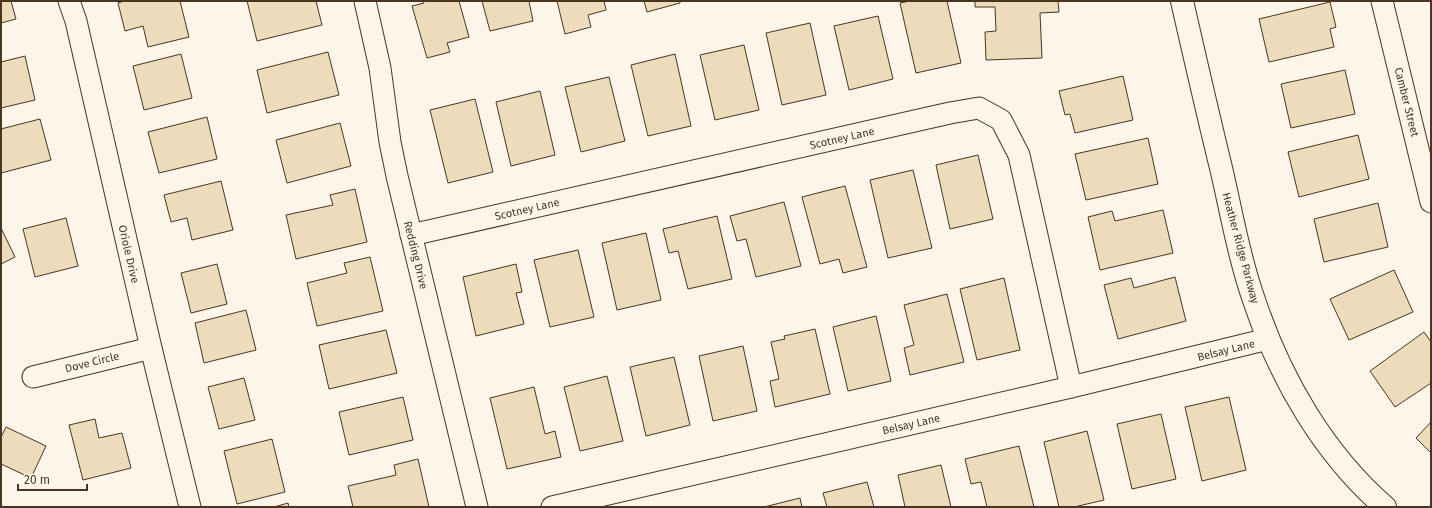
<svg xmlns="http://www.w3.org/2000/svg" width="1432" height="508" font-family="'Fira Sans',sans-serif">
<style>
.building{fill:#ecdcbc;stroke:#4a3520}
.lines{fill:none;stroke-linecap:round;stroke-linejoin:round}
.street-casing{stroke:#4a3520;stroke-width:23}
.secondary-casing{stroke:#4a3520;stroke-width:24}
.street{stroke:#fbf6e9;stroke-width:21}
.secondary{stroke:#fbf6e9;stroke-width:22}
.labels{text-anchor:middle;stroke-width:3;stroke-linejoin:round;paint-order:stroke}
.street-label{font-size:11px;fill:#4a3520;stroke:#fbf6e9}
</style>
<rect width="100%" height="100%" fill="#fbf6e9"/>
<g class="building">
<path d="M1,1H11L16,19L1,23Z"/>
<path d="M124,1H180L189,37L148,47L143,26L125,31L118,3Z"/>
<path d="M247,1H316L322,25L257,41Z"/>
<path d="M423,1H459L469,37L447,43L450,52L427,58L412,6L424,3Z"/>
<path d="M482,1H529L533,21L490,31Z"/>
<path d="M557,1H604L606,10L588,15L591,27L565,34Z"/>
<path d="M644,1H680V3L647,12Z"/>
<path d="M910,1H947L961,63L916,73L900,3Z"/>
<path d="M975,1H1058L1059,12L1040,13L1042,58L986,60L985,32L996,31L995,7H975Z"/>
<path d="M1330,2L1336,27L1330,29L1334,47L1269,62L1259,19Z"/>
<path d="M878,16L893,79L849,90L834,26Z"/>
<path d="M810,23L826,95L782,105L766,33Z"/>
<path d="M744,45L759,110L715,120L700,55Z"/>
<path d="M328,52L339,95L267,113L257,70Z"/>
<path d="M181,54L192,98L144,110L133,66Z"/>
<path d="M675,54L691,126L648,136L631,65Z"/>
<path d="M25,56L35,100L1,108V62Z"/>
<path d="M1345,70L1355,114L1291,128L1281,84Z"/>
<path d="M1123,76L1133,120L1075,133L1070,114L1065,115L1059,91Z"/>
<path d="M609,77L625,141L581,152L565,87Z"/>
<path d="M540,91L555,155L511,166L496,102Z"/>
<path d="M475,99L493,172L448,183L430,110Z"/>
<path d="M207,117L217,159L159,173L148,132Z"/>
<path d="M40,119L51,160L1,173V129Z"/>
<path d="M340,123L351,166L287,183L276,140Z"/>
<path d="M1358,135L1369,179L1299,197L1288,152Z"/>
<path d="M1148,138L1158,184L1086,200L1075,154Z"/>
<path d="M978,155L993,219L950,229L936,165Z"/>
<path d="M913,170L932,248L888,258L870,180Z"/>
<path d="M221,181L233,230L192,240L187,218L171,222L164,195Z"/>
<path d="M845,186L867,267L843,273L839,259L820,264L802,197Z"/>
<path d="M355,189L367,242L296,259L286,215L333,205L330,195Z"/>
<path d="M784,202L801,266L756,277L746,239L737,241L730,216Z"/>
<path d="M1378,203L1388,247L1324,262L1314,219Z"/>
<path d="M1163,210L1173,253L1100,270L1088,217L1112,211L1115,221Z"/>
<path d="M717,216L732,279L688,289L678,251L669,253L663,229Z"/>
<path d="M66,218L78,266L35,277L23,229Z"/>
<path d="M1,228L15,257L1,264Z"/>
<path d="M646,233L661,300L617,310L602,243Z"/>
<path d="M578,250L594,317L550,327L534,260Z"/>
<path d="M370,257L383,311L317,326L307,283L347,273L344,263Z"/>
<path d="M217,264L227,304L191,313L181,273Z"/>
<path d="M516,264L522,292L516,293L524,324L476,336L463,277Z"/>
<path d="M1394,270L1413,312L1349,340L1330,299Z"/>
<path d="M1175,277L1186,321L1118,339L1104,285L1131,278L1134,288Z"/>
<path d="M1004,278L1020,350L977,360L960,289Z"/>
<path d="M947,294L964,362L910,375L904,348L914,345L904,305Z"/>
<path d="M246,310L256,350L204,363L195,323Z"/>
<path d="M876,316L891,381L848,391L833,327Z"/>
<path d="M815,329L830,394L775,407L770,381L779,379L771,342L785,339L784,336Z"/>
<path d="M386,330L397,373L329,389L319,345Z"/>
<path d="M1424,332L1431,342V383L1395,407L1370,371Z"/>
<path d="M743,346L757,411L713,421L699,356Z"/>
<path d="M674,357L690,425L646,436L630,367Z"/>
<path d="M607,376L623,441L580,451L564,387Z"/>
<path d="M244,378L255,420L219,429L208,387Z"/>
<path d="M534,387L545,434L555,431L561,457L507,469L490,398Z"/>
<path d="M403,397L413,440L349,455L339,412Z"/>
<path d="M1229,397L1246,470L1202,481L1185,407Z"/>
<path d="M1161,414L1176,479L1132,489L1117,424Z"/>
<path d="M95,419L99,438L122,433L131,468L83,480L69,425Z"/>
<path d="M1431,422V453L1416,438Z"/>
<path d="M6,427L46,446L31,478L1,464V437Z"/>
<path d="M1087,431L1104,500L1074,507H1059L1044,442Z"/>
<path d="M272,439L285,492L237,504L224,451Z"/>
<path d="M1019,446L1034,507H987L981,482L971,484L965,459Z"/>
<path d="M418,459L429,507H353L348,486L396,475L394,465Z"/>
<path d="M941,465L951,507H905L898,475Z"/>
<path d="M867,482L874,507H827L823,493Z"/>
<path d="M800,498L802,507H764Z"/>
<path d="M288,503L289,507H274Z"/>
</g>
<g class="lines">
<defs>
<g id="street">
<path d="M69,1L76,21L151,348L190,507"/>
<path d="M365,1L380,68L390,142L397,176L477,507"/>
<path d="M1382,1L1431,202"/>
<path d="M411,235L950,113L979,108L1001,120L1019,155L1071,387"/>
<path d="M33,377L151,348"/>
<path d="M552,507L1071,387L1268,339"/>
</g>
<path id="secondary" d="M1182,1C1195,58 1208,115 1222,172C1232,216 1240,261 1255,303C1281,380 1324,454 1385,507"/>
</defs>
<use href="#street" class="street-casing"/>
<use href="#secondary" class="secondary-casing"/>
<use href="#street" class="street"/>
<use href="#secondary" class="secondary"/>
</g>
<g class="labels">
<g class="street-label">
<text transform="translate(1407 102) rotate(76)" y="4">Camber Street</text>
<text transform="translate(842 138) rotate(-13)" y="4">Scotney Lane</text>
<text transform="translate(527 209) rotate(-13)" y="4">Scotney Lane</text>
<text transform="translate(1241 248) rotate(75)" y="4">Heather Ridge Parkway</text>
<text transform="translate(129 254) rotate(77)" y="4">Oriole Drive</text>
<text transform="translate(416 255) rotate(76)" y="4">Redding Drive</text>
<text transform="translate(1226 350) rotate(-14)" y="4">Belsay Lane</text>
<text transform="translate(92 362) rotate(-14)" y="4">Dove Circle</text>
<text transform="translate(911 424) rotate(-13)" y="4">Belsay Lane</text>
</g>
</g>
<rect width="1432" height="508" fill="none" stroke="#4a3520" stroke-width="4"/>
<path d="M18 484v6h69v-6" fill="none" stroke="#4a3520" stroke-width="2"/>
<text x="24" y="484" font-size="12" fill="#4a3520" stroke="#fbf6e9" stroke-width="3" paint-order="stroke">20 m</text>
</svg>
